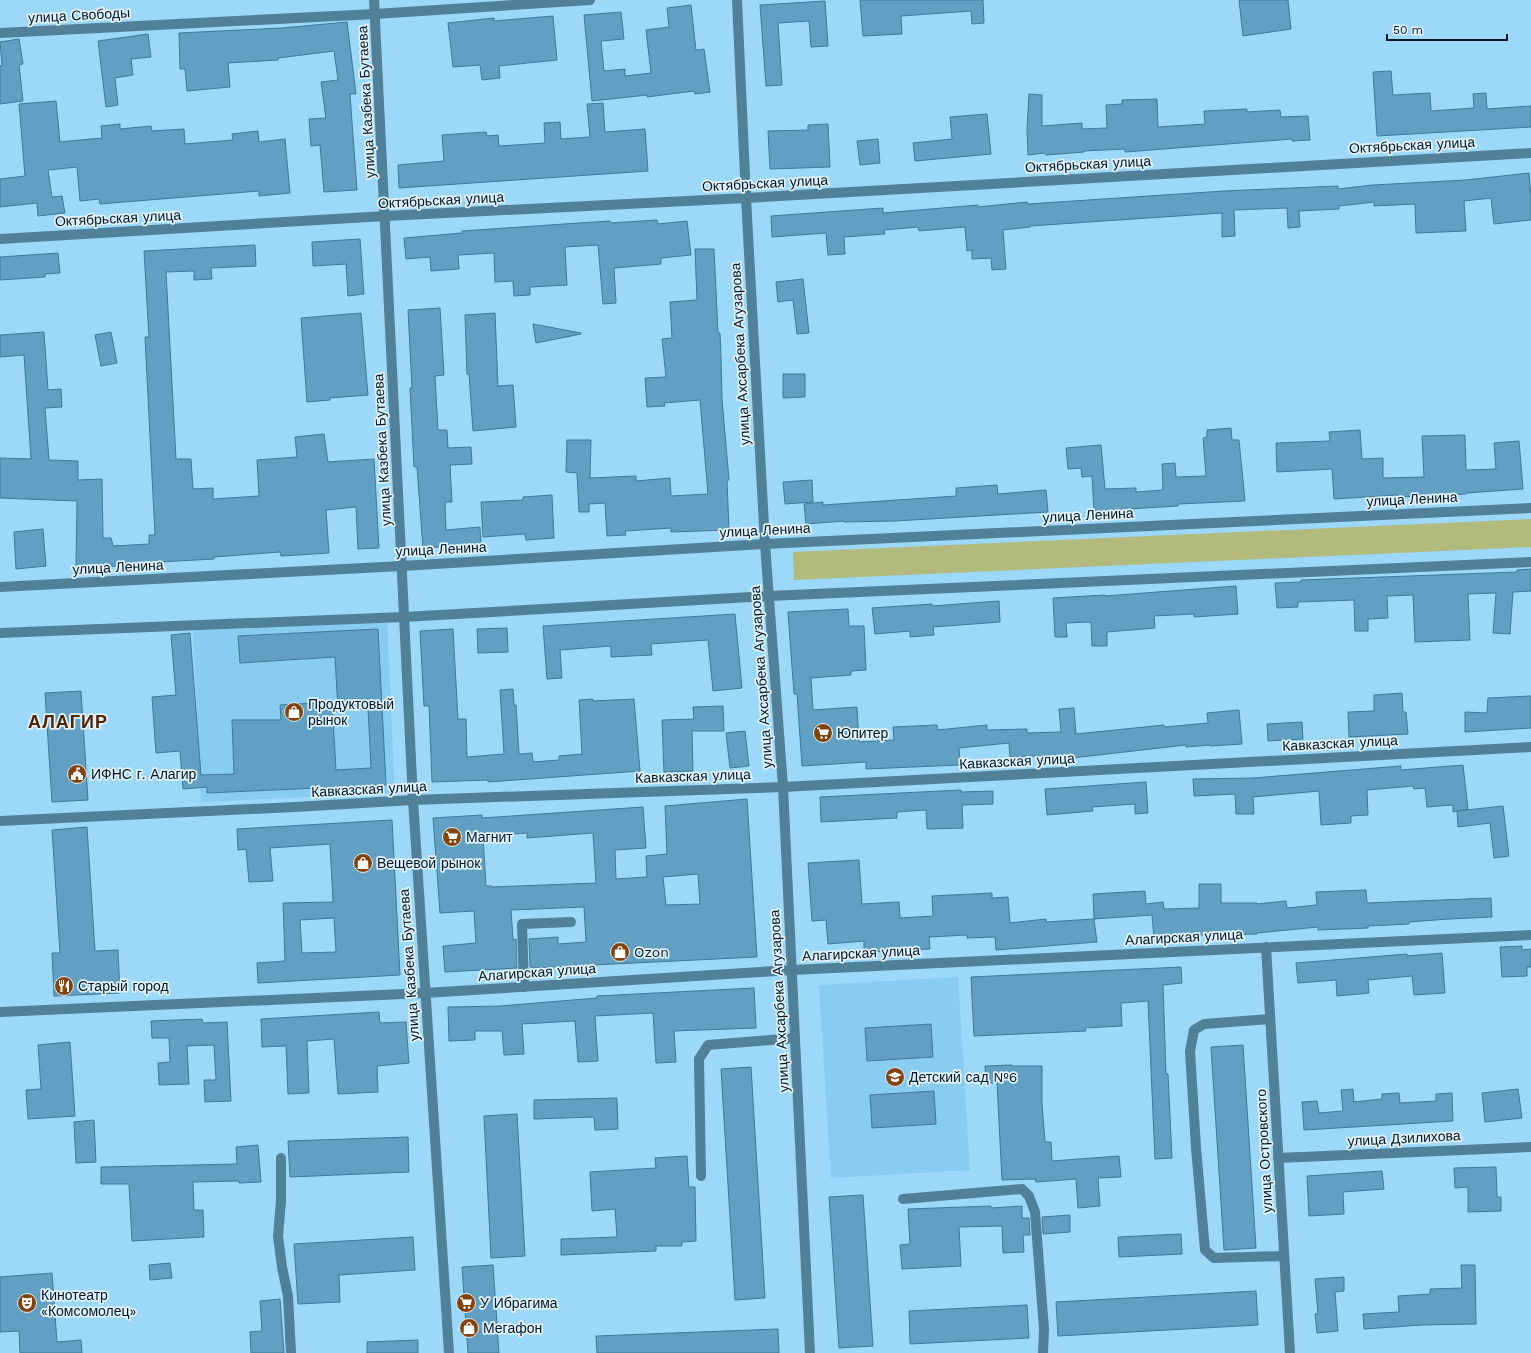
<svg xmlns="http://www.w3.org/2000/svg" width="1531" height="1353" font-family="'Work Sans',sans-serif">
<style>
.built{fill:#89ccf2}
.green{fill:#b3ba7d}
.building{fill:#61a0c2;stroke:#3f7997;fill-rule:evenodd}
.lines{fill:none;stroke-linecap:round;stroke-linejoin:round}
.minor{stroke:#518099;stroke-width:10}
.labels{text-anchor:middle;stroke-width:3.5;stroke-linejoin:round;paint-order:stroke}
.street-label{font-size:14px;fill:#011824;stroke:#e1f2fd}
.poi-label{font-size:14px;fill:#011824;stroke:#e1f2fd;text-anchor:start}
.district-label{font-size:18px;font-weight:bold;letter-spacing:1px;fill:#502400;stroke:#e1f2fd}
</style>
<rect width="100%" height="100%" fill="#9cd8f9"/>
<g class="built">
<path d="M387,621L395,793L201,802L193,630Z"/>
<path d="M958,977L970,1170L831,1178L819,985Z"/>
</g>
<path class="green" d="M1531,519V547L794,580L793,552Z"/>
<g class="building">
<path d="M860,0H983L984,23L972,24L971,11L901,16L902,34L863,36Z"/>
<path d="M1239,0H1288L1291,29L1243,36Z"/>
<path d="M825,1L828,46L811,47L809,21L778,23L782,85L766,86L760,5Z"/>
<path d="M691,5L696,50L704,49L710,92L695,94L694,91L647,97V95L592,101L584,15L621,12L624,39L601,41L604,71L625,69V76L651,73L646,30L669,27L667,8Z"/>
<path d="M553,16L557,60L499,66L500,78L482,80L480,65L453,67L448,23L494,18V21Z"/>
<path d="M347,22L356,94H350L357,190L324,192L320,145L311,146L309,119L326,118L321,82L338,80L334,51L278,58V60L228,63L230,87L187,91L185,69H180L179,33L282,28Z"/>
<path d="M148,34L151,57L131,59L133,75L115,78L118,105L106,107L98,41Z"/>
<path d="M19,39L23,64L19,65L23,101L0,104V66L2,65L0,42Z"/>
<path d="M1391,71L1393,95L1430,93L1431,111L1474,108L1473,94L1486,93L1487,109L1531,106V127L1377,136L1373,72Z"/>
<path d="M1029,94L1042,95V126L1082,123V129L1107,128L1106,105L1122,104V100L1157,99L1158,127L1205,124L1204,111L1247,109V112L1280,110L1281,117L1308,116L1310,140L1292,141V139L1125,152V149L1084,151V152L1046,155L1045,153L1028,155L1027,130Z"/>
<path d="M56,101L60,142L102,138L101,126L120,124V129L151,126L152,131L184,129L185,144L233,140L232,134L258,131L259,142L285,139L290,193L259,196V191L100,204L99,199L80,201L77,167L48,170L52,197L62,196L65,213L38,216L37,203L0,207V179L25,176L19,104Z"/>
<path d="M603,103L605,132L645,129L648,171L399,188L398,165L444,161L442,135L486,132L487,136L498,135L499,146L545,143L544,123L560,122L561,139L590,137L587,104Z"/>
<path d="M987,114L991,154L915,161L913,143L952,139L950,117Z"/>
<path d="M828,124L830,167L770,169L768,131L808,130V125Z"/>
<path d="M878,139L880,163L860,165L857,141Z"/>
<path d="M1529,173L1531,197V220L1494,224L1491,198L1464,201L1466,231L1416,233L1415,204L1374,206V202L1339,206V209L1299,211L1300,227L1288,228L1287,208L1234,210L1235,236L1222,237V213L1030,226V227L1003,230L1006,269L992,270L991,258L972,259V250L967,251L965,227L919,231L918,227L884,230L885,234L844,237L845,254L828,255L826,233L772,237L771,216L883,208V213L978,205V207L1027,202L1028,204L1224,191L1338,186V189L1373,185L1466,180Z"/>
<path d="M657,220L658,224L687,221L691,255L661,258V264L614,268L616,303L603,304L598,245L565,247L567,285L530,287V295L514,296L513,281L495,282L494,253L458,255L459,269L431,271L430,257L406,259L404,238L462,233V231L564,224L610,221V223Z"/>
<path d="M360,239L364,294L348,296L346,264L313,266L312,242Z"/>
<path d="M255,245L256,266L211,268L212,279L194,280V271L166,272L176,459H191L193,489L213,488V499L259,496L257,460L297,457L295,437L324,434L328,462L374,459L379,548L358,549L356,507L326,510L329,553L281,556L280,552L214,557V559L141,563V565L76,568L77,501L0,498V458L31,459L24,355L0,357V335L44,332L48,390L61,389L62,407L45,408L49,460L78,461V480L102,479L103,538H111L113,546L149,544V535H155L145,337H149L144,251Z"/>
<path d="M695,249H714L718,333H720L721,357L722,399L729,480H727L729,530L671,532V528L625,531L626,535L607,536L605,503L589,504V512H579L577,473L566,472L567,440H591L590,478L636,476V481L670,478L671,496L708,494L700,400L664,403L665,406L647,407L645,378L666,377L662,339L672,338L670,302L697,300Z"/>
<path d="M58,253L60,273L45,274V277L0,280V257Z"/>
<path d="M803,279L809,333L797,334L793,300L778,302L776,282Z"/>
<path d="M440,308L444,375L435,376L438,430H447L448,448L471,447L472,464L450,465L452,502H445L446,530L480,527L481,544L423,548L417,467H414L410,388H412L408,310Z"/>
<path d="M361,313L368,395L330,398V400L307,402L301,318Z"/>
<path d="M495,313L498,386L513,385L516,427L473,431L469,374H467L465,315Z"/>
<path d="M533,324L581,333V334L536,343Z"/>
<path d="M111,332L117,363L101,366L95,335Z"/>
<path d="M783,374H805V397L783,398Z"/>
<path d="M1231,428L1232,440H1239L1245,501L1178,504V506L1094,511L1092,476L1082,477L1081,468L1068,469L1066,448L1101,445L1105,489L1136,488V492L1163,490L1162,464L1175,463L1176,477L1206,476L1203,438L1207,437V430Z"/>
<path d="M1360,430L1362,459L1383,458V478L1424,477L1422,436L1465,435L1466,470L1496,469L1494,443L1519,441L1523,489L1466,493V494L1398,497V495L1334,499L1332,469L1277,472L1276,443L1330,441L1329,432Z"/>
<path d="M812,480L813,502L785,504L783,482Z"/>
<path d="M997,485L998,494L1046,490L1048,512L895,521L844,522V521L806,524L804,504L823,502V505L956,496V488Z"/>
<path d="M552,495L554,538L526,540L525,534L483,537L481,502L523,500V497Z"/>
<path d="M43,529L46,566L16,569L14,532Z"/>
<path d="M1531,569V591L1513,592L1510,634L1493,633L1496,593L1468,594L1470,640L1415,642L1413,595L1387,596L1388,618L1368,619V631H1355L1354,600L1298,602V607L1277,608L1275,583L1301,582V580L1517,572V570Z"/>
<path d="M1236,586L1238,614L1194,617V614L1154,616L1155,628L1107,632V646H1092L1091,622L1066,623L1067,637H1055L1053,598L1105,595V596Z"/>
<path d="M999,601L1000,622L933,627L934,635L910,637V631L875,634L872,608L932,604V606Z"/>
<path d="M848,609L849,626H864L866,670L851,671V675L811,678L813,710L857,707L859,742L894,740L893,727L937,725L938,730L987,725V730L1027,729V733L1061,732L1059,709L1074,708L1076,734L1164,725L1165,727L1208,723L1207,713L1239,710L1242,744L1210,746V745L1186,747V745L1063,759V755L1010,757L1009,743L959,748L960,765L866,769V762L802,766L797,694H794L788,612Z"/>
<path d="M735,614L742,688L713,691L708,640L651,644L652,655L611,657V646L560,650L562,678L547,679L543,626Z"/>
<path d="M507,628L508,652L478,653L477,629Z"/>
<path d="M378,629L386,785L207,793V787L183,789L180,751L156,753L152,697L176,695L171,635L190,633L201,775L234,774L232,720H281L280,705L332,702L336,770L371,768L368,708L338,709L335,657L240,663L238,636Z"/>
<path d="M453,629L458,719H466L467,757L504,754L500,690L513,689L514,705H516L519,754L532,753L533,762L559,760V756L582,754L579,700L593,699V701L634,699L640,771L488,782V780L432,782L429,706H424L420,631Z"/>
<path d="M81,691L88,800L52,802L45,693Z"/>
<path d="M1402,693L1403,712H1406L1408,734L1349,737L1348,712L1374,711V695Z"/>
<path d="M1531,696V728L1465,732V712L1487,713L1488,698Z"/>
<path d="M723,706L724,731H692L693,771L664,772L662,720L694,719L693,707Z"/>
<path d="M1302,722L1303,739L1268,741L1267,724Z"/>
<path d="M745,731L749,766L730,768L726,733Z"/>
<path d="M1463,765L1468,809L1453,812V805L1427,807L1425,788L1414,789L1413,786L1367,790L1368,815L1351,816V823L1321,825L1319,791L1253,797L1254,814H1236L1235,794L1194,796L1193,779L1253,778L1401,766V770Z"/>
<path d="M1146,782L1148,813L1135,814V804L1092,807L1093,811L1047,815L1045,789Z"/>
<path d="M961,790V792L993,791V804L962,805L963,828L927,829L926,810L897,812V818L821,822L820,797Z"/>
<path d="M747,799L757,957L532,968V967H530L529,939L558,937V944L586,942L584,907L511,910L513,940L516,939L517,968L445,972L443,946L476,943L474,911L440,913L433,818L482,815V818L643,807L646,848L615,850L616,879L647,877L646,856L667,854L665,806ZM527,833V838L593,833L596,883L492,887V886H486L483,836ZM698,874L700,904L666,905L663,877Z"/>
<path d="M1503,806L1509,856L1494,858L1490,823L1458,827L1457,811Z"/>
<path d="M392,820L400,975L258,983L257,963L285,961L283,903L333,902L330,844L270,848L273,881L249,882L246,849L238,850L237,829ZM334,918L336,952L302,953L300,920Z"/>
<path d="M87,827L95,951L118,950L120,993L54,996L52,953H60L52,830Z"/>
<path d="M859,860L862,904L899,902L900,918L933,916L932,896L992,893V898L1008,897L1010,923L1046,919V922L1094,919L1097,942L996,950L995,937L967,938V935L929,937L930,949L864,952V941L828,944L826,920L812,921L808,863Z"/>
<path d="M1199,884H1221V903H1257V904L1286,901L1287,908L1317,905L1316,892L1366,890L1367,903L1491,898L1492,917L1449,919L1409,922V924L1368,926V928L1318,930V927L1257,933V934L1199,935V936L1154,939L1152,915L1094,919L1093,894L1145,891L1146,904L1163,902L1164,909L1199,908Z"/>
<path d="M1522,946V950L1531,949V967H1527V976L1502,977L1500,947Z"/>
<path d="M1442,953L1445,993L1414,995L1412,976L1368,980L1369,993L1337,996L1336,980L1298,983L1296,963L1407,954V956Z"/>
<path d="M1181,967L1182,983L1163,985L1166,1074H1168L1172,1158L1155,1159L1148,1001L1121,1003L1122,1026L1085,1028L1086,1031L974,1036L971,977Z"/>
<path d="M754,988L756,1028L674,1031L676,1062L656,1063L653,1013L595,1016L598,1061L578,1062L575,1021L522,1024L524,1054L504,1055L502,1031H475V1040L449,1041L448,1007L500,1006L597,998V996Z"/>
<path d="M379,1012L380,1023L406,1022L409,1063L377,1066L378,1092L338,1094L334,1039L307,1041L309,1093L288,1094L286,1046L262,1047L261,1019Z"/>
<path d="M202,1019L203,1023L227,1022L231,1101L205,1102L204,1080H216L214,1045L187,1046L189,1084L159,1085L158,1063L170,1062L169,1038H152L151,1021Z"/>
<path d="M931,1024L933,1057L867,1061L865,1028Z"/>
<path d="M70,1042L75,1116L28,1119L26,1090L41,1089L38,1045Z"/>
<path d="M1243,1045L1256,1248L1224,1250L1211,1047Z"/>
<path d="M1012,1065V1066H1042V1104L1045,1142H1051L1052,1161L1119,1156L1121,1177L1098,1178L1100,1206L1078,1208L1076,1179L1036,1182L1035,1179L1002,1180L997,1083H986L985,1066Z"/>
<path d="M751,1067L765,1298L735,1300L721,1069Z"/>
<path d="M1353,1089L1354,1102L1382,1099V1094L1399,1093L1400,1103L1436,1101V1094L1452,1093L1453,1121L1304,1130L1302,1102L1317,1101L1319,1113L1343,1111L1341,1090Z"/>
<path d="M1518,1089L1522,1118L1485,1122L1482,1093Z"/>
<path d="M934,1091L936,1124L872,1128L870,1095Z"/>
<path d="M617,1098L618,1129L595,1130L594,1117L534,1119V1100Z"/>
<path d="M517,1114L525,1256L491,1258L484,1116Z"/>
<path d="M94,1120L96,1162L76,1163L74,1122Z"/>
<path d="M408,1137L409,1172L290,1177L288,1141Z"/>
<path d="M258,1145L261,1182L239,1183V1181L193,1182L194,1210H203L204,1237L132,1241L129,1184H101V1167L237,1164L236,1147Z"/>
<path d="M687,1156L689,1187H695L696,1241L682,1242V1246H656V1251L561,1255V1239L617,1237L615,1209L592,1211L590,1172L656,1168L655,1158Z"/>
<path d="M1496,1167L1497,1197H1501V1211L1468,1212V1187L1455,1188L1454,1168Z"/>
<path d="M1382,1171L1384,1189L1343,1192L1344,1214L1309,1216L1307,1176Z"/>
<path d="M863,1195L873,1346L839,1348L829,1197Z"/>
<path d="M991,1206V1208L1022,1206V1218H1029L1030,1235H1023L1024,1252L1003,1253L1002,1226L959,1227L961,1266L902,1269L900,1245L910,1244L908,1209Z"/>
<path d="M1070,1215V1232L1043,1234L1042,1217Z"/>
<path d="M1181,1234L1182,1254L1119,1257L1118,1237Z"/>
<path d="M413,1237L415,1270L339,1275L340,1302L298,1304L294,1244Z"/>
<path d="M170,1263L172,1278L150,1280L149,1265Z"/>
<path d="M493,1265L499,1353H468L462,1267Z"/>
<path d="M1461,1265H1475L1476,1324L1422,1325L1364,1329L1363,1314L1399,1312L1398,1296L1430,1294V1289L1462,1288Z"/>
<path d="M52,1273L57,1342L81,1340L82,1353H20L19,1331L0,1332V1277Z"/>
<path d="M1344,1277V1291L1335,1292L1338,1331L1317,1333L1315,1314H1318L1315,1279Z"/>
<path d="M1256,1291L1258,1325L1058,1336L1056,1302Z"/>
<path d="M280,1299L284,1353H251L250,1332L262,1331L260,1301Z"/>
<path d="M1027,1305L1029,1338L910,1344L909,1311Z"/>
<path d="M778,1329L779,1353H597L596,1336Z"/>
<path d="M418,1340V1353H367V1342Z"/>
</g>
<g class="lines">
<g class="minor">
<path d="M374,0L413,800L449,1353"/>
<path d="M737,0L746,198L765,544L783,787L810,1353"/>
<path d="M0,33L375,14L590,0"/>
<path d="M0,239L386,216L746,198L1531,153"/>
<path d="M0,587L402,566L765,544L1531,508"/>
<path d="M0,633L404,617L769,596L1531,562"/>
<path d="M0,821L295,807L413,800L783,787L1531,747"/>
<path d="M1266,947L1290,1353"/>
<path d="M524,987L522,924L571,922"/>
<path d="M0,1012L425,993L792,970L1531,935"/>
<path d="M1270,1019L1204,1024L1194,1030L1190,1051L1196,1148L1205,1250L1214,1258L1284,1256"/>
<path d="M281,1158V1201L278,1236L282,1267L288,1296L291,1353"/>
<path d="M1278,1158L1531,1147"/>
<path d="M701,1176L699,1059L708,1045L795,1038"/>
<path d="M903,1199L1022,1189L1029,1196L1035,1212L1044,1329L1043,1353"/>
</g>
</g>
<defs>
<symbol id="shop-disc" viewBox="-11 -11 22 22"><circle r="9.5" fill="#84430d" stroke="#e1f2fd"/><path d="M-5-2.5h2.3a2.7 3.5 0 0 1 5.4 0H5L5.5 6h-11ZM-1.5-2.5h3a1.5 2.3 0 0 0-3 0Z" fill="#fff"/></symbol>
<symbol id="supermarket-disc" viewBox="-11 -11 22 22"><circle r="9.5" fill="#84430d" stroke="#e1f2fd"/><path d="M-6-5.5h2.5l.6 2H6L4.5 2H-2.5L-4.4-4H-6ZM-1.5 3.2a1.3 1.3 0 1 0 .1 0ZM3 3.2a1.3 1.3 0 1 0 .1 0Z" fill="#fff"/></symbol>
<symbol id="civic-disc" viewBox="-11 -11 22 22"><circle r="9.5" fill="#84430d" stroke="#e1f2fd"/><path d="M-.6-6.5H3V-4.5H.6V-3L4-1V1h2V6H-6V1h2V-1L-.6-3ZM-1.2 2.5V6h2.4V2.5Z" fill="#fff"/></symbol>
<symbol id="restaurant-disc" viewBox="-11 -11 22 22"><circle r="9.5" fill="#84430d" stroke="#e1f2fd"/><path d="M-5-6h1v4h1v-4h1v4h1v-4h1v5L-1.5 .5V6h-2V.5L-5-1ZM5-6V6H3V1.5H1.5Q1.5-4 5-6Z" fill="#fff"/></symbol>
<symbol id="school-disc" viewBox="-11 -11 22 22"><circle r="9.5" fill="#84430d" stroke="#e1f2fd"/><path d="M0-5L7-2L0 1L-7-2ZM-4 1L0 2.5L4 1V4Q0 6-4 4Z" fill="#fff"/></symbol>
<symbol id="theatre-disc" viewBox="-11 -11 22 22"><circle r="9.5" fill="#84430d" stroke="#e1f2fd"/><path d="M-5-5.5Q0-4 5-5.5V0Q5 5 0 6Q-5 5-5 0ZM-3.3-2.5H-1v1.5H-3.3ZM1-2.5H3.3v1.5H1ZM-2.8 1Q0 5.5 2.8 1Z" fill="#fff"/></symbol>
</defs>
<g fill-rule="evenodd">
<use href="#shop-disc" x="283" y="701" width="22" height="22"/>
<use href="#supermarket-disc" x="812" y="722" width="22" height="22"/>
<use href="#civic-disc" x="66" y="763" width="22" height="22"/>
<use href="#supermarket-disc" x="441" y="826" width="22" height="22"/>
<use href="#shop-disc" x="352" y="852" width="22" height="22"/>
<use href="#shop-disc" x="609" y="941" width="22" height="22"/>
<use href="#restaurant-disc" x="53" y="975" width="22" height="22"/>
<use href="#school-disc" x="884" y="1066" width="22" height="22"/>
<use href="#theatre-disc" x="16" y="1292" width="22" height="22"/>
<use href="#supermarket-disc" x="455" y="1292" width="22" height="22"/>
<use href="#shop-disc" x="458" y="1317" width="22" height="22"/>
</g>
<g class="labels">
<g class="street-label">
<text transform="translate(79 15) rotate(-3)" y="5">улица Свободы</text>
<text transform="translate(366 102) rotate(-93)" y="5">улица Казбека Бутаева</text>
<text transform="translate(1412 145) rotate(-3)" y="5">Октябрьская улица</text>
<text transform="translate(1088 164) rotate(-3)" y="5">Октябрьская улица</text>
<text transform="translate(765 183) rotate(-3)" y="5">Октябрьская улица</text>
<text transform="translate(441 200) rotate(-3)" y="5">Октябрьская улица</text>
<text transform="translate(118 218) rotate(-3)" y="5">Октябрьская улица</text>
<text transform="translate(740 354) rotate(-93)" y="5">улица Ахсарбека Агузарова</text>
<text transform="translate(382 450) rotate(-93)" y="5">улица Казбека Бутаева</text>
<text transform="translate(1412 499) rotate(-3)" y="5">улица Ленина</text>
<text transform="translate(1088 515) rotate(-3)" y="5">улица Ленина</text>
<text transform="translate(765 530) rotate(-3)" y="5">улица Ленина</text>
<text transform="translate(441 549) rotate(-3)" y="5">улица Ленина</text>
<text transform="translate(118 567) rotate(-3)" y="5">улица Ленина</text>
<text transform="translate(761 677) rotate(-94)" y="5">улица Ахсарбека Агузарова</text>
<text transform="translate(1340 743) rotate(-3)" y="5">Кавказская улица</text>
<text transform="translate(1017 761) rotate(-3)" y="5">Кавказская улица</text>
<text transform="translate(693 776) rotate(-2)" y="5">Кавказская улица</text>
<text transform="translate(369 789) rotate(-3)" y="5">Кавказская улица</text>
<text transform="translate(1184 937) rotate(-3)" y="5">Алагирская улица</text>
<text transform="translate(861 953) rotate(-3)" y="5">Алагирская улица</text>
<text transform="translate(409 965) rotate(-94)" y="5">улица Казбека Бутаева</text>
<text transform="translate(537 972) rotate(-4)" y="5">Алагирская улица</text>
<text transform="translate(779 1001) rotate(-93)" y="5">улица Ахсарбека Агузарова</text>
<text transform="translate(1404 1138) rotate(-3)" y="5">улица Дзилихова</text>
<text transform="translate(1264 1151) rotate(-93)" y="5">улица Островского</text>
</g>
<g class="poi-label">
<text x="308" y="709">Продуктовый<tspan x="308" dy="16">рынок</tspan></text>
<text x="837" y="738">Юпитер</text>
<text x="91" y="779">ИФНС г. Алагир</text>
<text x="466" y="842">Магнит</text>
<text x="377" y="868">Вещевой рынок</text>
<text x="634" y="957">Ozon</text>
<text x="78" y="991">Старый город</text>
<text x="909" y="1082">Детский сад №6</text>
<text x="41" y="1300">Кинотеатр<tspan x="41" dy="16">«Комсомолец»</tspan></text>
<text x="480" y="1308">У Ибрагима</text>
<text x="483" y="1333">Мегафон</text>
</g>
<g class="district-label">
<text x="68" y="728">АЛАГИР</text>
</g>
</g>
<path d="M1387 34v6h120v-6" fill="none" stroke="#011824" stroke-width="2"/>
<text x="1393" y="34" font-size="12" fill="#011824" stroke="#e1f2fd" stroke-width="3" paint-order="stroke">50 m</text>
</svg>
